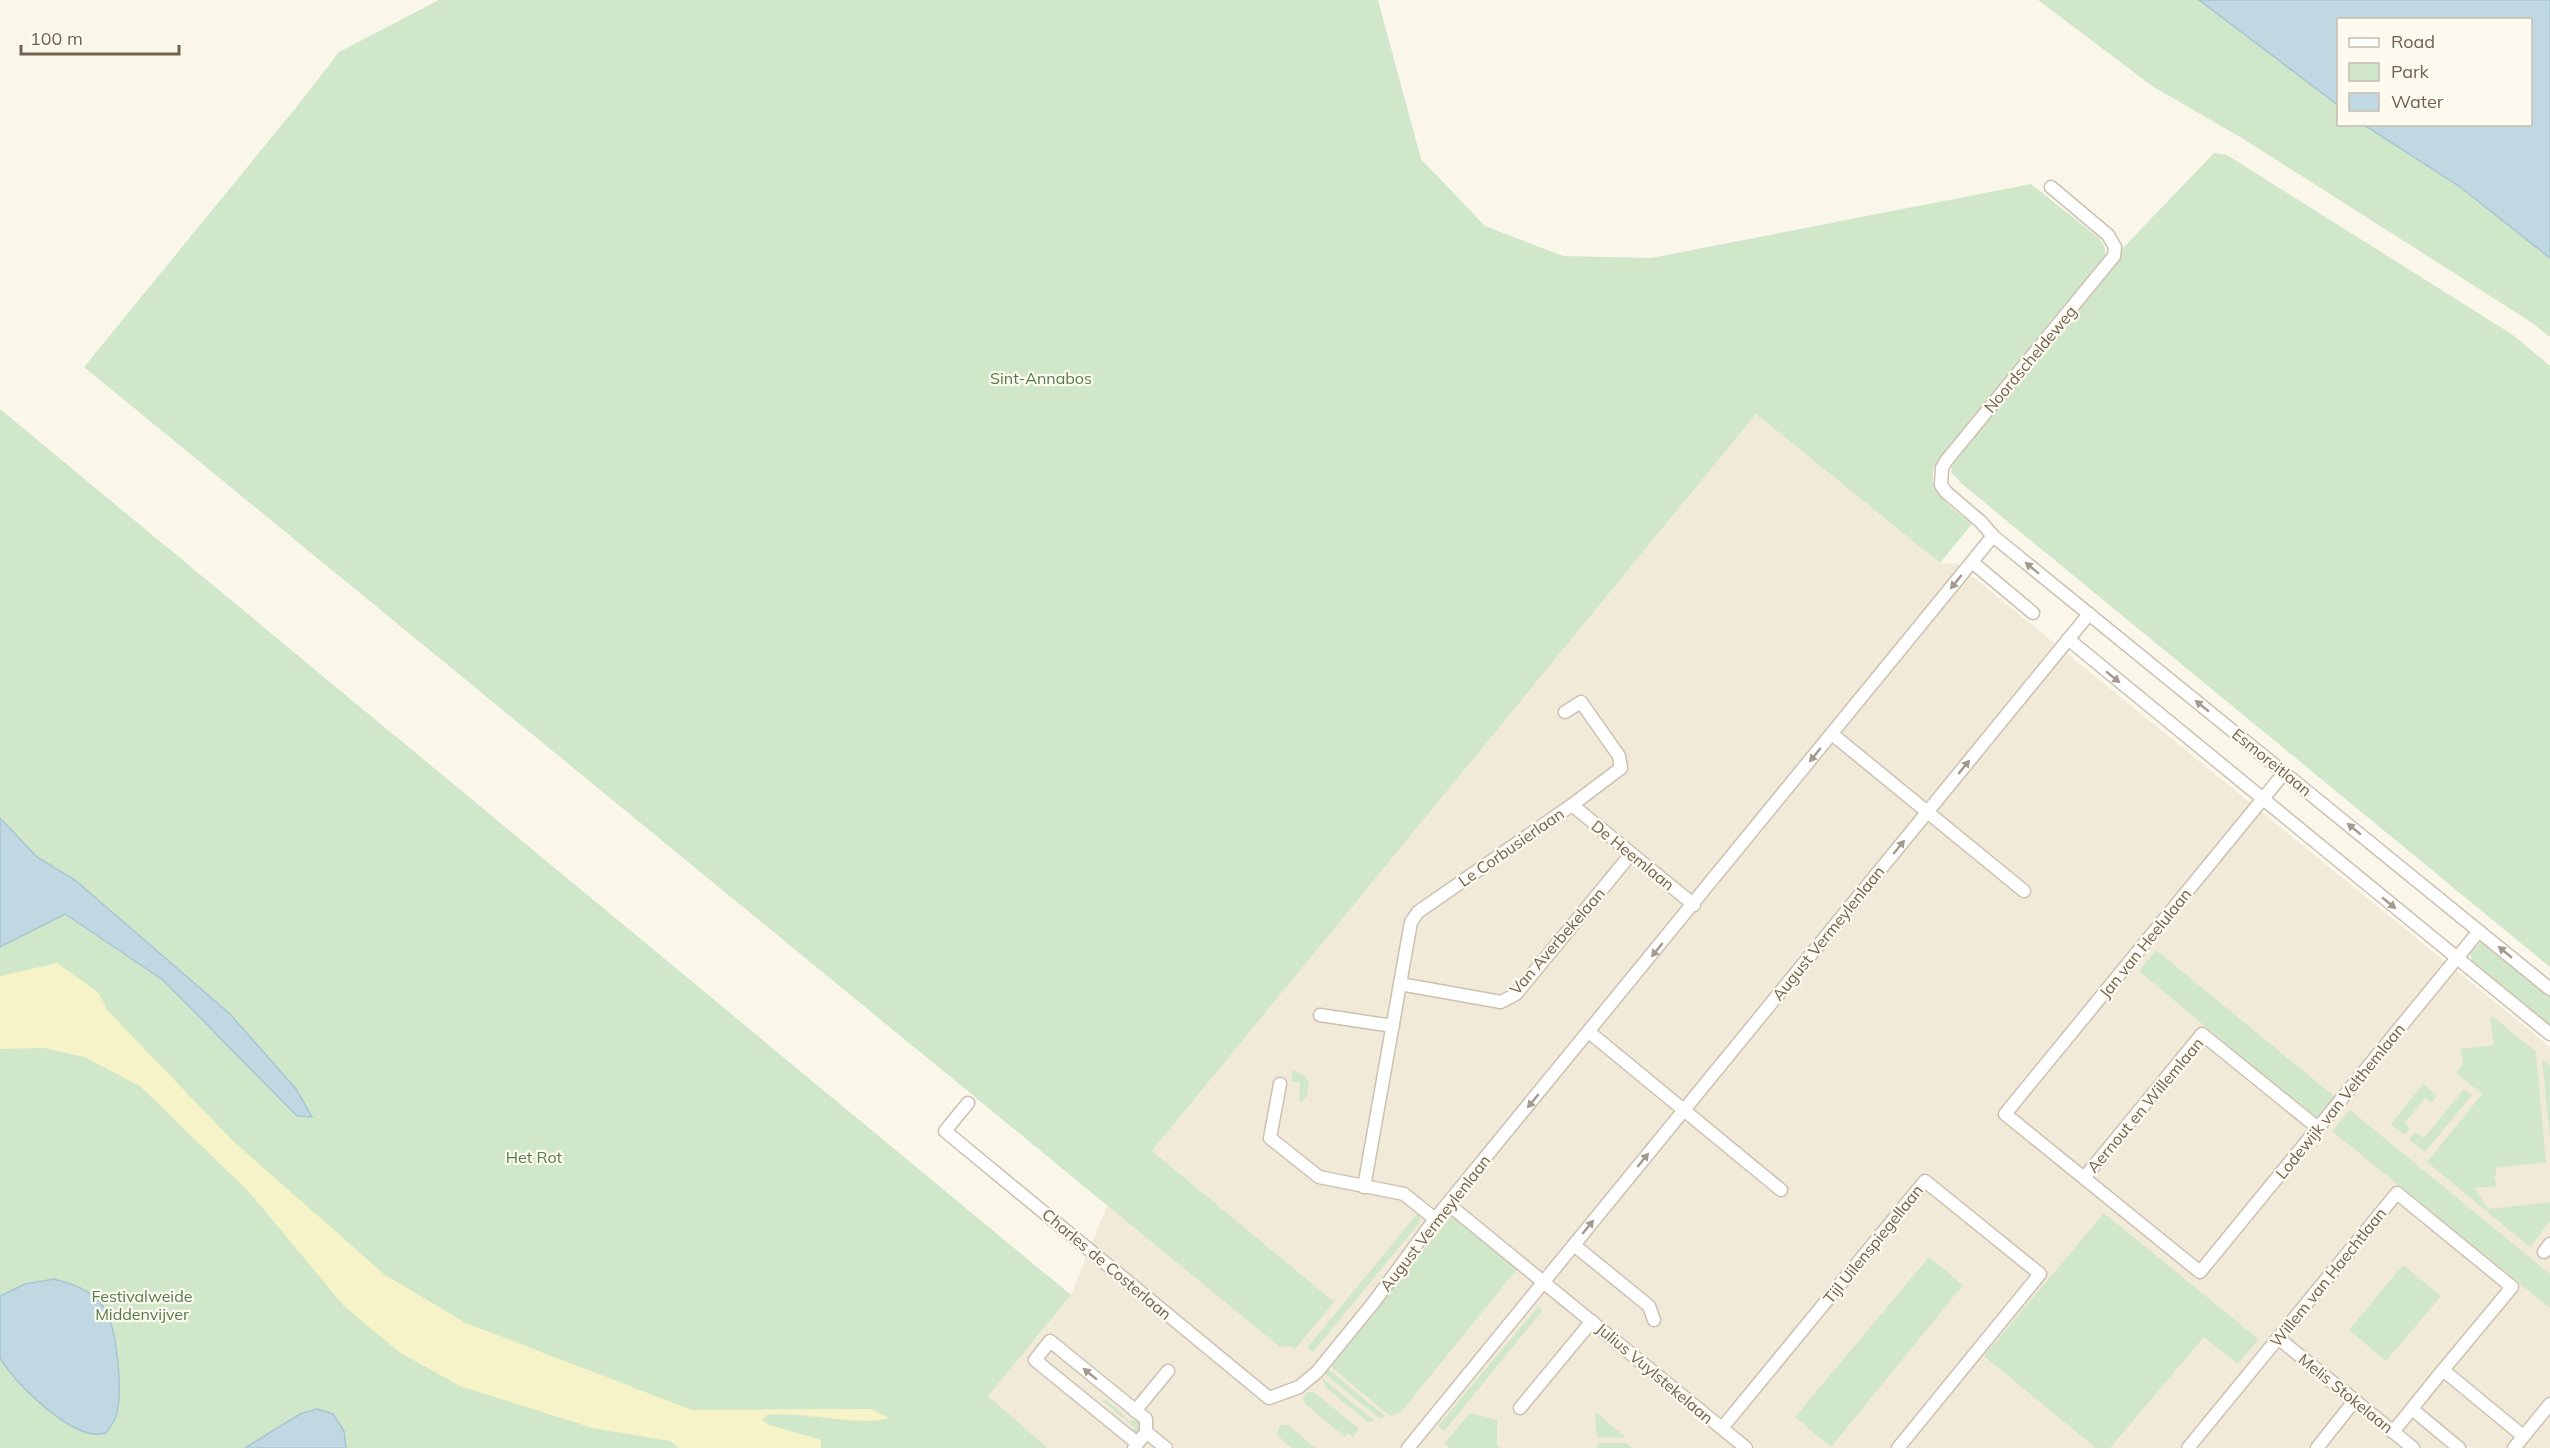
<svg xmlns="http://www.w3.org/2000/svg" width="2550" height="1448" font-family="Mulish,sans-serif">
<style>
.residential{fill:#f1ead9}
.green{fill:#d1e7ca}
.sand{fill:#f6f3c9}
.water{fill:#c0d8e2;stroke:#a7c5d3;stroke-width:1.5}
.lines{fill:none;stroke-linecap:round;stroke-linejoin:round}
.minor-casing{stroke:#ccc1b1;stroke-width:15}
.minor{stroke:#fff;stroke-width:12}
.oneway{fill:#a4998d}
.labels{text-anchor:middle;stroke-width:4.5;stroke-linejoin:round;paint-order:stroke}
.street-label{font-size:16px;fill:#736250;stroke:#fdfaf0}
.park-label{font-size:16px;fill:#537c4c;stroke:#fdfaf0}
</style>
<rect width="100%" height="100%" fill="#faf7ea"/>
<path class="residential" d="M1756,414L1940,563L1957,564L2550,1047V1448H1048L988,1396L1071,1295L1107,1206Z"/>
<g class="green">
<path d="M439,0H1378L1421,159L1485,226L1563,256L1651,258L2031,184L2099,238C2105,246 2107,251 2104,260L1934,467C1927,494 1954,509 1972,524L1940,563L1756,414L1152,1151L1334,1302L1295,1349L1290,1346L1280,1347L84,367L298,105L339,52Z"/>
<path d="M2038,0H2199L2338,105V124L2364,125L2459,186L2550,258V337L2531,322L2245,140L2152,86Z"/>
<path d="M2214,153L2227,155L2513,335L2550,366V967L1962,484L1951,472L1953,462L1958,455L2116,265L2120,251Z"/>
<path d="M0,409L1071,1295L988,1396L1048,1448H0Z"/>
<path d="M2480,943L2486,944L2550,996V1025L2472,962L2470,953Z"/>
<path d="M2156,950L2335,1097L2316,1119L2139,971Z"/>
<path d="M2492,1016L2536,1052L2546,1162L2496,1168V1176H2494L2497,1186L2475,1188L2488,1209L2550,1202V1221L2530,1247L2427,1162L2482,1094L2456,1073L2463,1065L2461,1049L2494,1045L2490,1018Z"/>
<path d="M2542,1059L2550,1066V1139Z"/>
<path d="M1293,1070L1305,1076L1309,1083L1307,1095L1301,1103L1299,1099L1300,1083L1291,1081Z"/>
<path d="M2423,1084L2437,1096L2431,1103L2425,1098L2405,1123L2410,1128L2404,1135L2391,1124Z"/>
<path d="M2464,1089L2472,1095L2425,1152L2409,1140L2416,1132L2424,1138Z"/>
<path d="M2350,1110L2550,1274V1308L2332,1131Z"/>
<path d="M1418,1213L1420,1216L1419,1223L1313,1352L1307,1348Z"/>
<path d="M2104,1213L2257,1338V1341L2238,1364L2204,1337L2110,1448H2096L1984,1356Z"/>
<path d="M1451,1216L1517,1269L1401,1412L1390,1416L1329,1365Z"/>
<path d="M1929,1257L1963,1285L1831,1447L1795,1417Z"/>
<path d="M2403,1265L2441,1296L2386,1361L2349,1330Z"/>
<path d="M1538,1307L1542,1311L1444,1431L1438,1426Z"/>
<path d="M1327,1368L1386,1417L1380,1419L1323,1372Z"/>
<path d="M1322,1378L1375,1421L1368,1422L1325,1387Z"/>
<path d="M1307,1392H1314L1359,1429L1353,1437L1348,1433L1345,1437L1305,1404L1303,1398Z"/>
<path d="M1107,1400L1108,1403L1114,1406L1129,1421L1139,1418L1142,1423L1141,1431L1132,1434L1127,1431L1135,1429L1134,1426H1131L1130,1423H1128L1123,1417H1121L1106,1403H1103V1401Z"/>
<path d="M1595,1411L1626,1438L1597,1437Z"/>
<path d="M1470,1413L1497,1420V1445L1501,1448H1450L1444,1444Z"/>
<path d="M1280,1425H1288L1315,1448H1291L1277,1435Z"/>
<path d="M1599,1443H1626L1632,1448H1596Z"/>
</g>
<path class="sand" d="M57,963L99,993L107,1010L233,1141L385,1275L466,1323L692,1410L871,1409L889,1418C857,1427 805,1411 767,1415L762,1420L769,1425L821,1440V1448H679L670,1441L593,1428L460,1386L399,1352L344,1306L250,1193L140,1086L84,1057L44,1048L0,1049V976Z"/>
<g class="water">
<path d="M2199,0H2550V258L2459,186L2364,125L2530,124V20H2338V105Z"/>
<path d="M0,818L37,857L75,880L230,1014L296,1089L312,1117L297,1116L163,980L65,914L0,947Z"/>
<path d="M54,1279C72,1284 90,1289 102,1305C118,1325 122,1388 117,1413C116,1420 110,1427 106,1433C101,1434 93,1435 88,1433C59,1425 15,1383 0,1358V1296L25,1284Z"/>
<path d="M317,1409L333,1414L344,1431L346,1448H245L300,1414Z"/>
</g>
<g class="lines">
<defs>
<g id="minor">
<path d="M2051,187L2108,235L2115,247L2114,256L1946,461L1942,468L1941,485L1946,492L1981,522L1993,536L2550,989"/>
<path d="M1972,562L2033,613"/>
<path d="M2068,639L2550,1034"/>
<path d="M1832,734L2024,891"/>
<path d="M2284,773L2005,1114L2200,1272L2479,931"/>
<path d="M1572,805L1694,905"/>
<path d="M1400,984L1501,1002L1516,994L1631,854"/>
<path d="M1320,1015L1393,1026"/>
<path d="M1589,1032L1781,1190"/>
<path d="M1280,1084L1270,1138L1319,1177L1404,1194L1435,1219"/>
<path d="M968,1103L945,1131L1269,1398L1299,1387L1317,1372L1374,1302L1435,1219L1993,536"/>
<path d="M2084,1178L2202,1034L2318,1128"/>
<path d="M1364,1187L1411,922L1418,912L1572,805L1621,768L1619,756L1581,702L1565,712"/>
<path d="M1448,1204L1746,1448"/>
<path d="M1574,1245L1649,1306L1654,1320"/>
<path d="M2544,1252L2550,1244"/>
<path d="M2278,1338L2413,1448"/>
<path d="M1520,1408L1592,1321"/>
<path d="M2412,1409L2459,1448"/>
<path d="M1135,1411L1168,1371"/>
<path d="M1722,1428L1925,1181L2040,1274L1898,1448"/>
<path d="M1146,1432L1166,1448"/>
<path d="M2393,1432L2443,1370"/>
<path d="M1134,1448L1146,1432V1419L1050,1341L1035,1360L1137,1443"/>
<path d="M1408,1448L2089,614"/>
<path d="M2188,1448L2397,1193L2512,1287L2443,1370L2523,1436"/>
<path d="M2317,1448L2355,1400"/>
<path d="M2514,1448L2550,1404"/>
</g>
</defs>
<use href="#minor" class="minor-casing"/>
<use href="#minor" class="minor"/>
</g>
<defs><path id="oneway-solid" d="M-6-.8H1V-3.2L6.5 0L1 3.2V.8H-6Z" transform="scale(1.5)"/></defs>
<g class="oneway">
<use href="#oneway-solid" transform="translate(2032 568) rotate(-141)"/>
<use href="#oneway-solid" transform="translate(1956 582) rotate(129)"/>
<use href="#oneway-solid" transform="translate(2113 677) rotate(39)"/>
<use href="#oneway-solid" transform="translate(2202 706) rotate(-141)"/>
<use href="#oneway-solid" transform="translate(1815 755) rotate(129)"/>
<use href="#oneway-solid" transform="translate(1964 767) rotate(-51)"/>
<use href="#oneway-solid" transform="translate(2354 829) rotate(-141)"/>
<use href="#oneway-solid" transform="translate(1899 847) rotate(-51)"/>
<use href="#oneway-solid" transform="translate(2389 903) rotate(39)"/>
<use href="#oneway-solid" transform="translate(1657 950) rotate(129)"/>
<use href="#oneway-solid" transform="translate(2505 952) rotate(-140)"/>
<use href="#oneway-solid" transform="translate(1533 1101) rotate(129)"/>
<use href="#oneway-solid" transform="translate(1643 1160) rotate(-51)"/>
<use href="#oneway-solid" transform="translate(1588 1227) rotate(-51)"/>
<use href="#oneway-solid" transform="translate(1090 1374) rotate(-141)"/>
</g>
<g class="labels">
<g class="street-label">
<text transform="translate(2030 359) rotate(-50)" y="6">Noordscheldeweg</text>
<text transform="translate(2272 762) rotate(39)" y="6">Esmoreitlaan</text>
<text transform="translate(1511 847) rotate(-35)" y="6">Le Corbusierlaan</text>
<text transform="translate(1633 855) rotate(39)" y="6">De Heemlaan</text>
<text transform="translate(1828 933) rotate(-51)" y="6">August Vermeylenlaan</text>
<text transform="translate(1557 941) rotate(-49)" y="6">Van Averbekelaan</text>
<text transform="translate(2145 943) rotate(-51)" y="6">Jan van Heelulaan</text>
<text transform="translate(2340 1101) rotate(-51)" y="6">Lodewijk van Velthemlaan</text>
<text transform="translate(2145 1105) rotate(-50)" y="6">Aernout en Willemlaan</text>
<text transform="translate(1435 1223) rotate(-52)" y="6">August Vermeylenlaan</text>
<text transform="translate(1873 1244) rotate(-51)" y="6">Tijl Uilenspiegellaan</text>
<text transform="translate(1107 1264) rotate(40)" y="6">Charles de Costerlaan</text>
<text transform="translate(2328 1277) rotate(-51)" y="6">Willem van Haechtlaan</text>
<text transform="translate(1655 1373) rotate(40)" y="6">Julius Vuylstekelaan</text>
<text transform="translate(2346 1393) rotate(39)" y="6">Melis Stokelaan</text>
</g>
<g class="park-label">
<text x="1041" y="384">Sint-Annabos</text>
<text x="534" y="1163">Het Rot</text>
<text x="142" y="1302">Festivalweide<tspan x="142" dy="18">Middenvijver</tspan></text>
</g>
</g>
<rect x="2337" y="18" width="195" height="108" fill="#fdfaf0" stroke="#c6bdb0" stroke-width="1.5"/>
<rect x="2349" y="38" width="30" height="9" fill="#ffffff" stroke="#c6bdb0" stroke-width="1.5"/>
<text x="2391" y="48" font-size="18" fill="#736250">Road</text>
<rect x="2349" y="63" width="30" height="18" fill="#d1e7ca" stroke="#c6bdb0" stroke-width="1.5"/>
<text x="2391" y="78" font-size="18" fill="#736250">Park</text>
<rect x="2349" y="93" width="30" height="18" fill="#c0d8e2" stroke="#c6bdb0" stroke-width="1.5"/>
<text x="2391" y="108" font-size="18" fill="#736250">Water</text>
<path d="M21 45v9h158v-9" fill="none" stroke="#736250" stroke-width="3"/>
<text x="30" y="45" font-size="18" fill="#736250" stroke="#fdfaf0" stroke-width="4.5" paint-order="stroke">100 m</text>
</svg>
